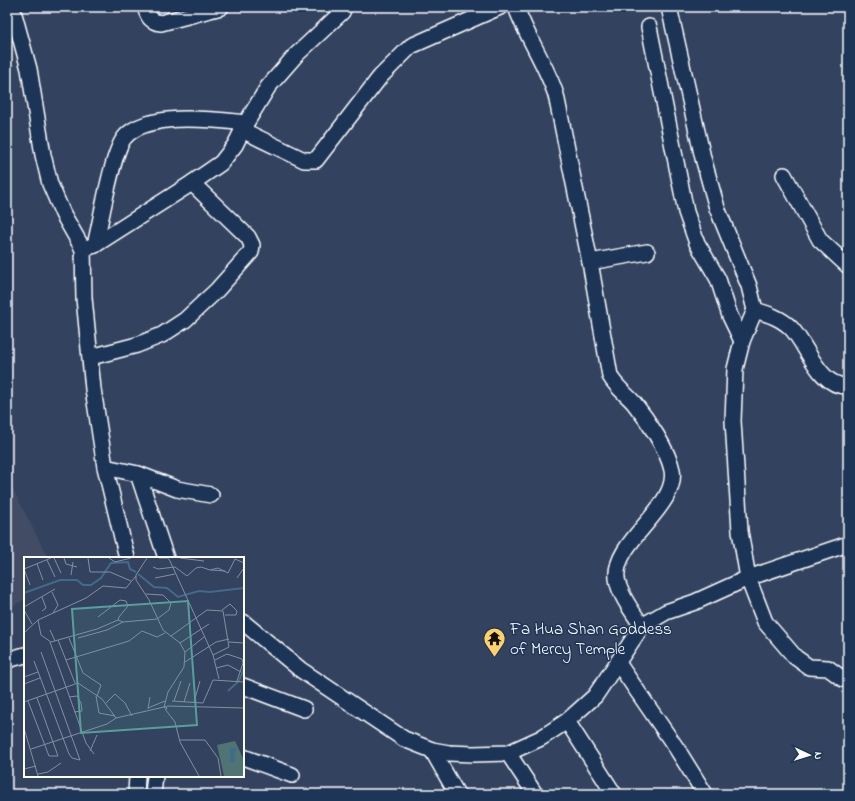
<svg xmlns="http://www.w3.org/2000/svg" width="855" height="801" font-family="'Indie Flower',sans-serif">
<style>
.built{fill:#434d65}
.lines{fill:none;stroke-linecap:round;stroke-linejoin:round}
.minor-casing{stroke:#fff;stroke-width:18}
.minor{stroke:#1d3557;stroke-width:15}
.labels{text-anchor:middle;stroke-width:3;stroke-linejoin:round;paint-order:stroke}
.poi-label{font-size:17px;fill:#fff;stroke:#1d3557;text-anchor:start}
.inset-river{fill:none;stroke:#416b88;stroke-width:2}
.inset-road{fill:none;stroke:#858e9f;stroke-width:1}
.view{fill:#579f9a;fill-opacity:0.15;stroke:#579f9a;stroke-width:2}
.inset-edge{fill:none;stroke:#fff;stroke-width:2}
</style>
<rect width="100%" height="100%" fill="#33435f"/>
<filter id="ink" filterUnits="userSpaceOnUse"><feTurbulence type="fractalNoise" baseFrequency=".025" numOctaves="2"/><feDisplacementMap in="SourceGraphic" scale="8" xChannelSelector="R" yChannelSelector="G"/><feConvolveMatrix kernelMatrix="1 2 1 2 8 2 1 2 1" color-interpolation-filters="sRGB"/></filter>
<g filter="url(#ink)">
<path class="built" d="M7,478L48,558H25V599L7,609Z"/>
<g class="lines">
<defs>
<g id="minor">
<path d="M12,7L29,69L43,155L50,184L63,214L83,249L84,298L93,389L105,467L127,558"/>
<path d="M145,7C148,17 151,22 161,23L221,7"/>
<path d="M516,7C527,38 546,64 556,95L590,262L610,376C616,387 626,394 634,403C647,419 668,450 672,470C679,507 613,541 617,578C618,593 634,614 642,626"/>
<path d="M669,7L703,158L717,208L749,286L755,310"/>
<path d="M649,27L686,212L697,243L718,279L730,316L742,341"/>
<path d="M242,130L304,160H316L380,77L411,46L500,7"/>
<path d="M784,175L820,240L848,266"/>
<path d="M95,245C101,222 112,151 125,137C148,111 215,120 246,123"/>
<path d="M83,249L95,245L192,183L221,163L235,145L246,123L268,87L295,56L342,12L344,7"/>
<path d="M590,262L647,252"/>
<path d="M91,357L137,345L162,335L185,320L217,290L251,252L252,245L248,237L192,183"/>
<path d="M848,386C819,388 807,344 791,328C781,318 768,314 755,310L742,341L735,369L733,421L740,531L748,578L765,622L795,657L809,667L828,668L843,679H848"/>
<path d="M105,467L138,474L177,489L211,495"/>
<path d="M138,474L166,558"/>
<path d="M243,622L301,670L404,739L432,750L449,753L473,754L508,753L541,738L567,721L595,696L642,626L666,612L695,602L748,578L848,544"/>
<path d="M7,660L25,655"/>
<path d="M618,663L677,749L705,794"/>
<path d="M243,686L304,709"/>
<path d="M567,721L614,794"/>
<path d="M432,750L457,794"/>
<path d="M508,753L535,794"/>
<path d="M243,757L292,775"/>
<path d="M136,794L137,776"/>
<path d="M153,794L155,776"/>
</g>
</defs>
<use href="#minor" class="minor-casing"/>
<use href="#minor" class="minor"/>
</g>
</g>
<defs>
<symbol id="temple-pin" viewBox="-11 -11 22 30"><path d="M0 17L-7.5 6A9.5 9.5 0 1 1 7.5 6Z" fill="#ffd166" stroke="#1d3557"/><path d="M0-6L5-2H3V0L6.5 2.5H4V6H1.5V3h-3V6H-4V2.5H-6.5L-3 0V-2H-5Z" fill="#111"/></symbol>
</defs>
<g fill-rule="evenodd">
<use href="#temple-pin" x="482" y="626" width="25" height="34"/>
</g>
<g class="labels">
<g class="poi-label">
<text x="510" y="634">Fa Hua Shan Goddess<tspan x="510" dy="20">of Mercy Temple</tspan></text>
</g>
</g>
<g transform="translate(24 557)">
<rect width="220" height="220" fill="#33435f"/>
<path d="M211,184L219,201L220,219H200L193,188Z" fill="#507374"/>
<path d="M206,191H212L210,206L206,205Z" fill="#416b88"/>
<path class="inset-river" d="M114,17L130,30L143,31L154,40L175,34L186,35L220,31M0,36L36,23H53L59,28H67L77,21L87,6L104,5L106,12L112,15M204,134L215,124L220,111"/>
<path class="inset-road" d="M30,1L37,16M40,1L42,7L53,10M64,1L66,15H86L107,24M85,1L91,5L107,1M123,1L112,18V23L125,43L139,73L156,86L161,95L160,110L144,135L140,150M135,1H144L146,4L189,98L195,122M156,1L180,4M23,3L31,20M13,7L19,23M129,10L134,12L151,10L163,19L172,11L177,10L186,13L194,11L204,16L211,2L220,6M0,12L27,1M0,12L6,28M187,13L201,14M47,18L49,5M131,21L151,17M213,21L220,11M28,35L34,48L29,56M18,40L22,51L18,54M0,50L31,32M0,53L8,67M198,53L206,47L213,54L212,58H201M74,60L96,43L102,44L104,49L95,60L94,63L99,65L133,62L145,53L147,46L139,38L122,37M14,63L17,78L27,85L73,72L94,63M26,73L31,84M0,76L14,63L62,41L79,29L102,31L112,19M147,79L183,53L199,54L205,90L189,98M45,81L59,116L77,128L73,139M54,81L83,73L99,65M34,83L51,126M26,85L62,186L70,197M205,85L220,86M156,86L185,67M161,95L180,80M42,103L105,84L118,74L133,80L141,76M191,103L203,97L218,102L219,106L213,124M10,104L45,197L48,201L56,203L17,95M161,105L192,85L205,82M192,111L204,108L217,115M0,120L14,115M0,127L16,121M72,139L75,156L91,159M45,140L53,139L57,146L58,154L50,155M4,144L25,199H34L13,141M148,144L179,146L189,123L220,125M150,144L157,124M0,145L54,126L78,142L92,161M160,145L166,126M170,145L176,124M82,146L91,137L101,146L108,159M143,149L220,151M124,151L141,144M124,152L126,140M141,152L151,165L156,185L175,219M0,171L14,219M156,183H181L194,201L197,219M7,192L83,167L92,161L140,150L143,152L142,149L140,150M66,194L73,178M0,212L12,209M14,217L24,215L37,206"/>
<path class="view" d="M164,44L173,168L57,176L48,52Z"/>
<rect width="220" height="220" class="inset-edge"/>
</g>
<rect width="855" height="801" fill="none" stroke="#1d3557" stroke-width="24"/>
<rect x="12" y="12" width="831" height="777" fill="none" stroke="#fff" stroke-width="1.5" filter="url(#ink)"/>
<g transform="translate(809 755) rotate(94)" stroke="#1d3557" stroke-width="3" paint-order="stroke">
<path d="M0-3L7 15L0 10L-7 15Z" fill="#ffffff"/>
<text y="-6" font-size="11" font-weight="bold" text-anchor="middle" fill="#ffffff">N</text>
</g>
</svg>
